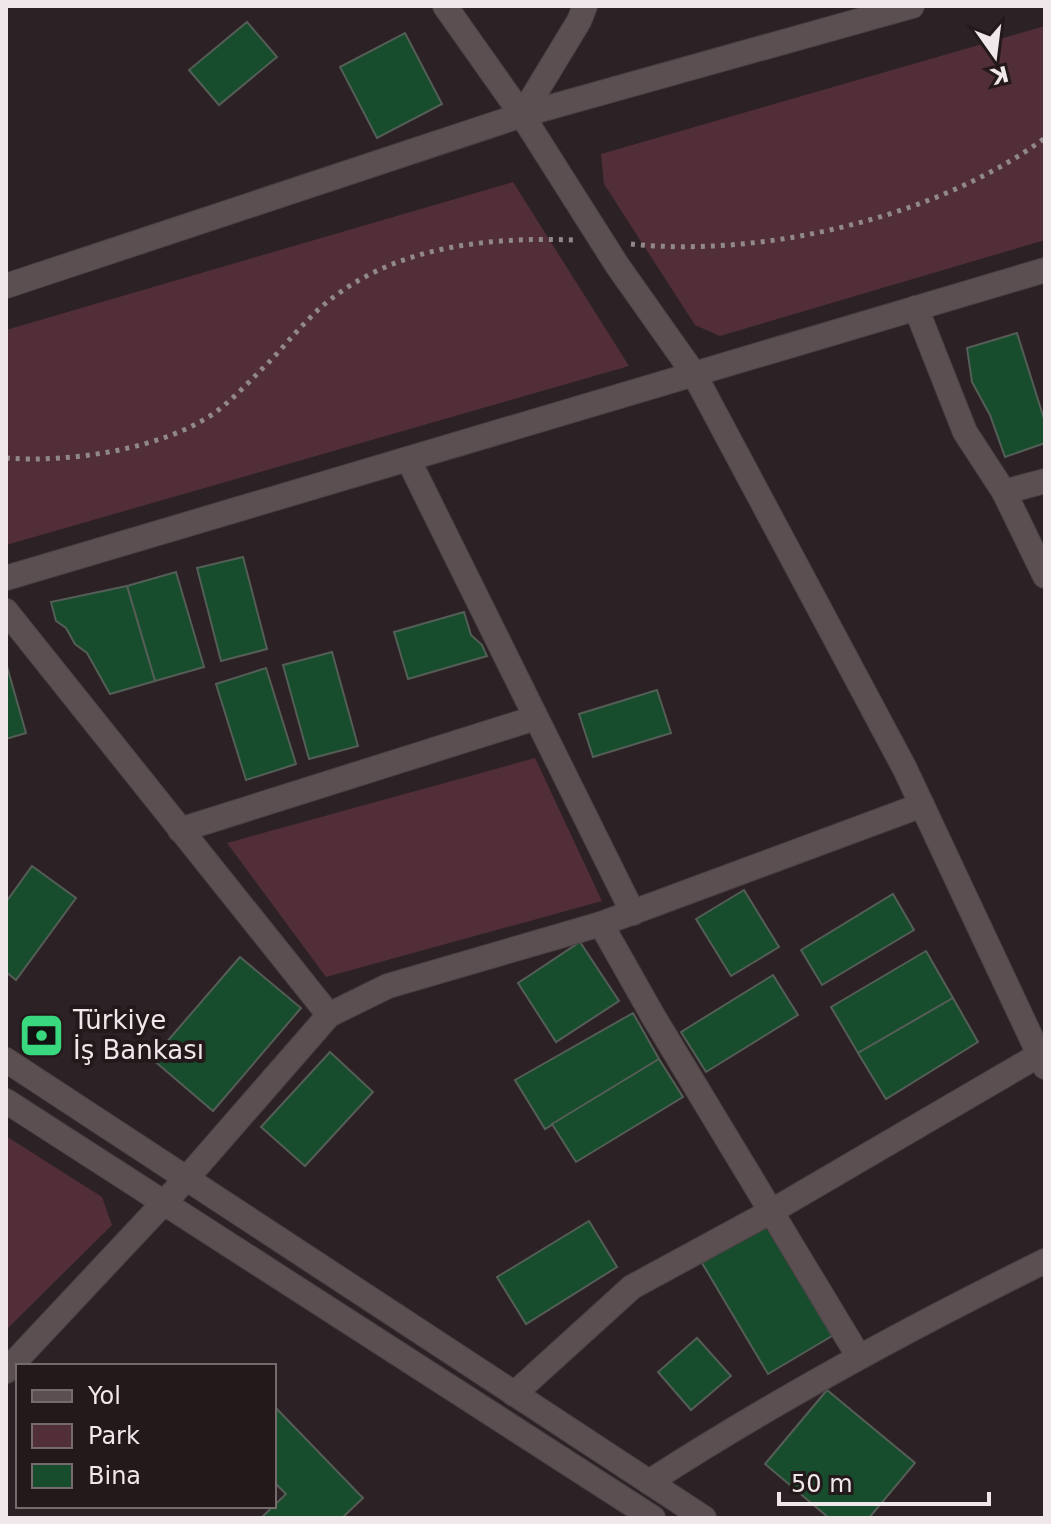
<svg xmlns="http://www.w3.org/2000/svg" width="1051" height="1524" font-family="'DejaVu Sans',sans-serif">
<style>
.green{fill:#522e38}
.building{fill:#174d2d;stroke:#545d56;stroke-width:2}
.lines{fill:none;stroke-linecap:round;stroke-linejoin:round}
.minor-casing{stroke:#494043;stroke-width:26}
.path{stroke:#91888a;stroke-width:5;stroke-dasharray:4 6;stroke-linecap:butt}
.minor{stroke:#5b4f52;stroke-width:24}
.labels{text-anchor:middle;stroke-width:8;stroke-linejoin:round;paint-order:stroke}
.poi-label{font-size:26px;fill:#efe7e9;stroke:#23191b;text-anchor:start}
</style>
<rect width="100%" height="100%" fill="#2c2225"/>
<g class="green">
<path d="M1045,26V240L720,336L695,325L604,184L601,154Z"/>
<path d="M513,182L629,366L6,545V330Z"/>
<path d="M535,758L602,901L326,977L227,843Z"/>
<path d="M6,1136L102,1197L112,1225L6,1330Z"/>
</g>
<g class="building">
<path d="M247,22L277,57L219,105L189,70Z"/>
<path d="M405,33L442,104L377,138L340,67Z"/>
<path d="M1017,333L1045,422V443L1005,457L990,415L972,382L967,348Z"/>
<path d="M243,557L267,649L221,661L197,568Z"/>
<path d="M176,572L204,667L155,681L127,586Z"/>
<path d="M127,586L155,681L110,694L87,653L75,644L66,628L56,621L51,602Z"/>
<path d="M464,612L471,635L482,645L487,656L408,679L394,632Z"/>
<path d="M332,652L358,746L309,759L283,665Z"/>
<path d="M6,663L26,733L6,739Z"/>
<path d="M266,668L296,764L246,780L216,684Z"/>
<path d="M657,690L671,733L593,757L579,714Z"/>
<path d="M32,866L76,898L16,980L6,972V902Z"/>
<path d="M744,890L779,947L731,976L696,919Z"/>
<path d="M893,894L914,930L822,985L801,950Z"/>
<path d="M580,942L619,1001L556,1042L518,983Z"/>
<path d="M926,951L953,998L858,1053L831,1007Z"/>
<path d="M240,957L301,1008L213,1111L152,1059Z"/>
<path d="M773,975L798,1015L706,1072L681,1032Z"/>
<path d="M953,998L978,1042L886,1099L858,1053Z"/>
<path d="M633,1013L659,1059L545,1129L515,1080Z"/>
<path d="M330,1052L373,1092L305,1166L261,1127Z"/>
<path d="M659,1059L683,1097L576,1162L552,1124Z"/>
<path d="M589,1221L617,1267L526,1324L497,1277Z"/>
<path d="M766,1225L832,1336L768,1374L702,1263Z"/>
<path d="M697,1338L731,1376L691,1410L658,1372Z"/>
<path d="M827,1390L915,1463L869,1518H829L765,1464Z"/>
<path d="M274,1406L363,1498L342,1518H261L286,1494L274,1482Z"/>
</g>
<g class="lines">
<defs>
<g id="minor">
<path d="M445,6L522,115L617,265L694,374L905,769L1045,1067"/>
<path d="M522,115L579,21L585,6"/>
<path d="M6,286L522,115L912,6"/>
<path d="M916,308L965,432L1004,492L1045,576"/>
<path d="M408,459L633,913"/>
<path d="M1004,492L1045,481"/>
<path d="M6,578L1045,270"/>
<path d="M6,611L329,1015"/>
<path d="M180,830L535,718"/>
<path d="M601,924L653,1016L859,1357"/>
<path d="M6,1060L704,1518"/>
<path d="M6,1101L653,1518"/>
<path d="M6,1371L187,1178L329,1015L388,986L601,924L922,805"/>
<path d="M514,1394L632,1287L772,1211L1039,1055"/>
<path d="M649,1482C776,1400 909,1328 1045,1261"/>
</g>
</defs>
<use href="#minor" class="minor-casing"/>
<g class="path">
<path d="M631,244C763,258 938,217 1045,138"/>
<path d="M6,458C69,463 166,449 217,411C233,399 248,383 262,369C286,346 307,316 335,296C403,245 492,237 574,240"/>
</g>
<use href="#minor" class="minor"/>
</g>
<defs>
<symbol id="bank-square" viewBox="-11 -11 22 22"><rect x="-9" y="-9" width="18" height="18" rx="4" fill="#39d87f" stroke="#23191b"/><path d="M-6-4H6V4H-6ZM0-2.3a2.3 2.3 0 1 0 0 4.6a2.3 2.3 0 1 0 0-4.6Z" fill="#111"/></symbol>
</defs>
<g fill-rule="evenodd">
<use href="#bank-square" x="16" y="1010" width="51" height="51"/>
</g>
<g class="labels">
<g class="poi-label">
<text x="73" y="1029">Türkiye<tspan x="73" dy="30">İş Bankası</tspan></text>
</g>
</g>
<rect width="1051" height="1524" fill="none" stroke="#efe7e9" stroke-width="16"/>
<rect x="16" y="1364" width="260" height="144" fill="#23191b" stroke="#756b6d" stroke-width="2"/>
<rect x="32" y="1390" width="40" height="12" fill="#5b4f52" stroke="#756b6d" stroke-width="2"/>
<text x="88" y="1404" font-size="24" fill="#efe7e9">Yol</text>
<rect x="32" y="1424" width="40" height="24" fill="#522e38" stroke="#756b6d" stroke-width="2"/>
<text x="88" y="1444" font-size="24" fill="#efe7e9">Park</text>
<rect x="32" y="1464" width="40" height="24" fill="#174d2d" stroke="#756b6d" stroke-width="2"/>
<text x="88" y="1484" font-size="24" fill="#efe7e9">Bina</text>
<g transform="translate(995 56) rotate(166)" stroke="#23191b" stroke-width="6" paint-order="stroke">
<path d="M0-6L14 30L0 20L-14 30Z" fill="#efe7e9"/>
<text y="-12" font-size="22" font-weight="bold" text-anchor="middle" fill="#efe7e9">K</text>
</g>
<path d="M779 1492v12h210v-12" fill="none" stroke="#efe7e9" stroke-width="4"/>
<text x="791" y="1492" font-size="24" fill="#efe7e9" stroke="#23191b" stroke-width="6" paint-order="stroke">50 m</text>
</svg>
